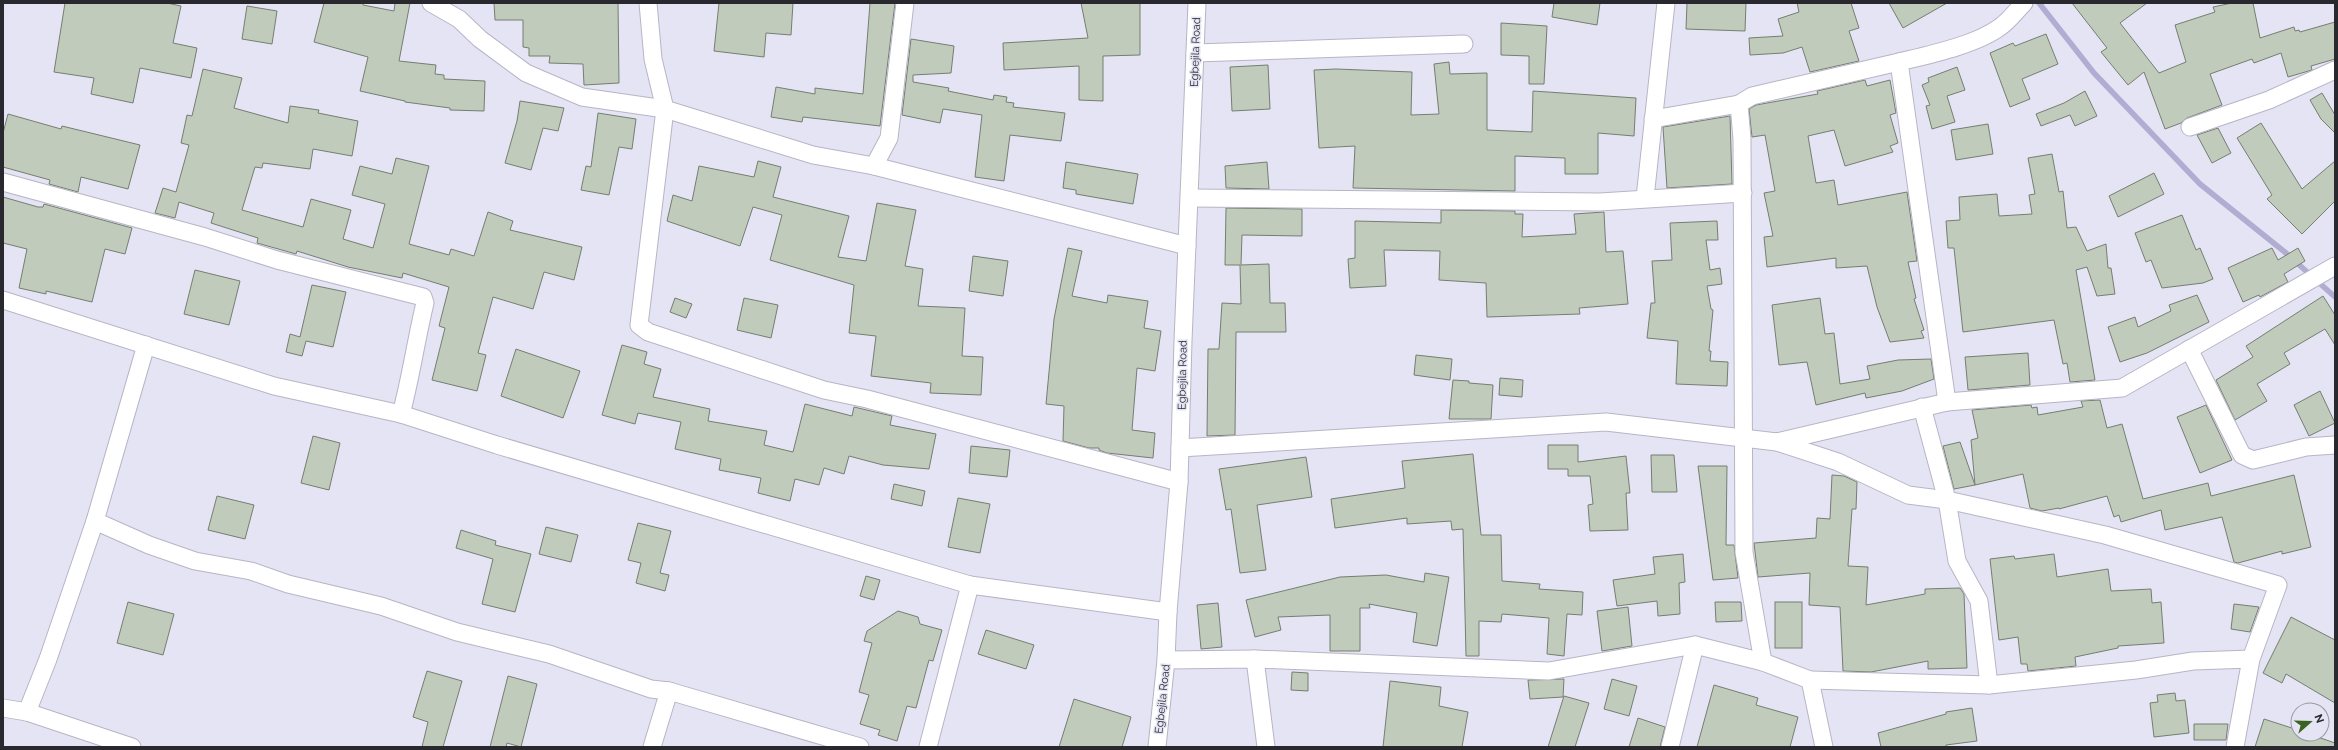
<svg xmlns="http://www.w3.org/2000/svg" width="2338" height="750" font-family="Raleway,sans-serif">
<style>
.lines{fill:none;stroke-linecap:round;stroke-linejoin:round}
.stream{stroke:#b0acd2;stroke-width:5.5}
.building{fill:#c1cbbc;stroke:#757e71}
.minor-casing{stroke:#b7b5c5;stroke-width:19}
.minor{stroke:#fff;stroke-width:17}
.labels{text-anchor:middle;stroke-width:3;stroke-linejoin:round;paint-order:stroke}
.street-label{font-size:11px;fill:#28282e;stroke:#e5e4f4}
</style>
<rect width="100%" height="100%" fill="#e5e4f4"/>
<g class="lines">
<path class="stream" d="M2039,3L2094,73L2200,184L2286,253L2335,297"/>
</g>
<g class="building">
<path d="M65,3H167L181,6L173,43L197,48L191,78L140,68L133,103L91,94L94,78L54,72Z"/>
<path d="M324,3H363V5L394,11L395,3H410L399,61L436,65L435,74L444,75V79L485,81L484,111L450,110V108L405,102V101L360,91L368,57L314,42Z"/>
<path d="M494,3H618L619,83L584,85L583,64L549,63L550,56H529V48L523,47V20H495Z"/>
<path d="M719,3H793L791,35L766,33L764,57L714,51Z"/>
<path d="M870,3H895L880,126L803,117L802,122L771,117L776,87L815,94V88L863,94Z"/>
<path d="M1081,3H1140V55L1103,56V101L1079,100V66L1004,70L1003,43L1088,38Z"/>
<path d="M1554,3H1600L1597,25L1552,17Z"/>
<path d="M1687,3H1746L1745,31L1686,29Z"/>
<path d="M1797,3H1851L1859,28L1849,31L1859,61L1810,72L1802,47L1783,53L1750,55L1749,38L1783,36L1778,19L1799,12Z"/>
<path d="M1889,3H1947L1903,28Z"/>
<path d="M2072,3H2147L2120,23L2159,73L2186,62L2175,25L2215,12L2213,7L2232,3H2253L2260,38L2294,27L2295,31L2299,30L2300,32L2335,22V59L2311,66L2312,70L2288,77L2281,53L2254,63L2252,59L2210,74L2222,105L2187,118L2181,123L2165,129L2144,72L2128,85L2101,52L2107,48Z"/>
<path d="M247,6L277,11L272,44L242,39Z"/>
<path d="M1501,23L1547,26L1544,84H1529V56L1501,55Z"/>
<path d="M2046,34L2058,64L2022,79L2030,99L2010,107L1990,53L2013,43L2015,46Z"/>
<path d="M911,39L954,46L951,73L913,75V82L949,88L948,91L993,100L994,95L1007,97L1006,102L1014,103L1013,107L1065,113L1061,141L1010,135L1004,181L975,177L982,115L943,109L940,123L902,115Z"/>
<path d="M1449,62L1450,74L1487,73V130L1532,132L1533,91L1636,98L1634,136L1598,133V174H1565V158L1515,156V191L1353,188L1355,146L1319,148L1314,70L1336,69L1412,72L1411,115L1439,114L1434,64Z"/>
<path d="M1268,65L1270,109L1232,111L1230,67Z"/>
<path d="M1957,67L1965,90L1947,96L1955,122L1932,129L1926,106L1930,105L1922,85L1929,82L1928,78Z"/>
<path d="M203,69L242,78L234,108L288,123L290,106L319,110L318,113L358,121L352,156L313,149L310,169L263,163L262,168L255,167L242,210L303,227L311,199L351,210L343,239L373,248L385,204L352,195L360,166L392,174L396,158L429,166L409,244L449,255L451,249L474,256L488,212L513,221L510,230L582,247L574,280L544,272L533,309L493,297L478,353L486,355L477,391L432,380L445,328L439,326L449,287L403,273L402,278L348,267L297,251L296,254L257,243L258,238L211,223L214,213L179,202L175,218L155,213L163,188L176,192L189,145L181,143L187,115L192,116Z"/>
<path d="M1865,80L1867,86L1890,80L1896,113L1890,115L1898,143L1890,146L1893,152L1845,166L1834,130L1808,136L1816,183L1834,180L1838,205L1907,192L1917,261L1908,262L1916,298L1914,299L1924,330L1921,331L1924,338L1890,342L1877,307L1867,266L1836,268V258L1767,267L1764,237L1773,236L1764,193L1775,191L1765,135L1752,137L1749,109L1756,105L1818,94L1817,91Z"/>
<path d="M2085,91L2097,116L2075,126L2070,115L2041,126L2036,114L2064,103Z"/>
<path d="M2322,93L2335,115V133L2321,119L2310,100Z"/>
<path d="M520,101L564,108L558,131L543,128L531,170L505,163L517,121Z"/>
<path d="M598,113L636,119L632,149L619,147L609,195L581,190L586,166L591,167Z"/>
<path d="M8,114L61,129L62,126L140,145L128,189L81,177L78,192L49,184L50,180L3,167V133Z"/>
<path d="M1730,116L1732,184L1667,188L1663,127Z"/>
<path d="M2261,123L2302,189L2335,161V201L2302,234L2267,199L2272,195L2237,138Z"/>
<path d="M1988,124L1993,154L1956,160L1951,130Z"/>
<path d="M2218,128L2231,153L2212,163L2197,135Z"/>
<path d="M2052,154L2059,192L2063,191L2067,228L2076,227L2087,251L2106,244L2108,268H2111L2115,294L2097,296L2087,267L2076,270L2095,380L2070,382L2067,363L2063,364L2054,320L1963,332L1954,248H1948L1946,221L1960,220L1959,197L1997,194L1999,216L2032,214L2029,195L2035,194L2028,158Z"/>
<path d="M758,161L781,167L773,197L849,216L838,257L866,261L877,203L916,210L905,266L923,269L918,306L965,308L962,356L983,357L981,395L930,393L931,383L871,376L876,336L849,333L854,285L770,260L782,215L753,207L740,246L667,221L673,195L692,201L699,166L754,177Z"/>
<path d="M1066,162L1138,174L1133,204L1076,194V190L1063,188Z"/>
<path d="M1267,162L1269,189L1226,188L1225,166Z"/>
<path d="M2154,173L2164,194L2118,217L2109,196Z"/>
<path d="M3,197L38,207H43L44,204L132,228L125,254L105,249L92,302L46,291V294L19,288L27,249L3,243Z"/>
<path d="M1226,208L1302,209V236L1242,235L1241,265L1269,264L1270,303H1285L1286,332H1236L1235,435L1207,436L1208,349H1219L1222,303L1241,304L1240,265H1225Z"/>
<path d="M1441,210L1515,211V214H1523L1522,237L1576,234L1574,214L1604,212L1606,252L1623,251L1628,304L1579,308L1580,314L1487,317L1486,283L1439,280L1440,251L1384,250L1386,286L1350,288L1348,259L1355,258V221L1441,223Z"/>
<path d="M2182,215L2196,250L2200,248L2213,279L2203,283L2162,288L2151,260L2146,262L2135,233Z"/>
<path d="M1717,221L1718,240H1706L1710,270L1720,268L1722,284L1707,286L1711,309L1713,310L1709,351H1711L1710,361L1728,362L1727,386L1676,384L1678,341L1647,338L1651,303H1655L1652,261L1672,260L1670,223Z"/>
<path d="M1068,248L1082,251L1072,296L1107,303L1108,295L1148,301L1144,328L1161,331L1155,371L1137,368L1132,430L1155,433L1153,458L1107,453L1099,450V448H1089L1063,441L1064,406L1046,404L1054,319Z"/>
<path d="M2272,248L2278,260L2298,248L2305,261L2284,274L2288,282L2260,297L2259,295L2243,302L2228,268Z"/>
<path d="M973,256L1008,261L1003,296L969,291Z"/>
<path d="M195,270L240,281L229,325L184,314Z"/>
<path d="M312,285L346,292L333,347L306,341L302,356L286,352L290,334L300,337Z"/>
<path d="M2197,295L2209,322L2147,353L2120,362L2108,327L2135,317L2138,327L2171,311L2169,305Z"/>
<path d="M2323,296L2335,315V345L2325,329L2284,353L2290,364L2257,384L2267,401L2235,420L2216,380L2253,357L2246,346Z"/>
<path d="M675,298L692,304L686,318L670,312Z"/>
<path d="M744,298L778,305L771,338L737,330Z"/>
<path d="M1820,298L1825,334L1834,333L1840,384L1870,379L1867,366L1898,360L1931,359L1934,379L1902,391L1866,398L1865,393L1816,405L1807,362L1779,365L1772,305Z"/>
<path d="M622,345L647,352L644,364L661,369L653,397L710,409L708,421L767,431L764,445L793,452L805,404L852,416L854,407L892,416L890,425L936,434L929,469L883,465L849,456L844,474L824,468L819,485L795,479L790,501L758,493L761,478L719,470L721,459L675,449L681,422L638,413L635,424L602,415Z"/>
<path d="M516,349L580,371L563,418L501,396Z"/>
<path d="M2028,353L2030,385L1968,390L1965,357Z"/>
<path d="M1416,355L1452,359L1450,380L1414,375Z"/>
<path d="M1500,378L1523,380L1522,397L1499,395Z"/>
<path d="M1453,380L1469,381V383L1493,385L1491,419H1449Z"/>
<path d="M2320,391L2335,423L2309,436L2294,405Z"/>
<path d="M2100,400L2107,428L2122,424L2143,499L2208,483L2211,496L2294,475L2311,547L2282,554V551L2238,563L2234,562L2222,517L2165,530L2161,510L2121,522L2119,515L2114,517L2107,496L2059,509V508L2042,511L2030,508L2023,474L1975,485L1971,440L1978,438L1972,410L2031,405L2032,408L2037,407L2038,415L2083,407L2081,401Z"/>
<path d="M2206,405L2232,460L2200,473L2177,417Z"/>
<path d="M313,436L340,443L329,490L301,483Z"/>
<path d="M1960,442L1975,485L1954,489L1943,446Z"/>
<path d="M1548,445H1578V462L1626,456L1630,493H1626L1628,530L1590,531L1588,505L1593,504L1590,476H1568V469H1548Z"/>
<path d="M971,446L1010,450L1007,477L969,473Z"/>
<path d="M1473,454L1481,535H1501L1502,581L1540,584L1539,589L1583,592L1582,615L1567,614L1564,656L1547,654L1549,618L1502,614L1501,622L1479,621V656H1466L1463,529L1452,530L1451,521L1407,524V518L1335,528L1331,499L1405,488L1402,461Z"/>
<path d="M1651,455H1674L1677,492H1652Z"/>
<path d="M1306,457L1312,497L1257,505L1266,570L1240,573L1231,509L1226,510L1219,469Z"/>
<path d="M1698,466H1727L1726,545H1734L1738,578L1713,580Z"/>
<path d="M1832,475L1844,476L1857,482L1856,509H1852L1848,566L1868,567L1866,605L1925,594V589L1960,588L1964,594L1967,668L1928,669V661L1871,672L1843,671L1840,607L1809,605L1810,573L1758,577L1754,543L1816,538L1817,518L1830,519Z"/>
<path d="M894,484L925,491L922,506L891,499Z"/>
<path d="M217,496L254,505L245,539L208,530Z"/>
<path d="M958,498L990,504L980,553L948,547Z"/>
<path d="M638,523L671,531L660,573L669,575L665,591L636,583L641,563L628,560Z"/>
<path d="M546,527L578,535L571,562L539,554Z"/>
<path d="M461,530L496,541L495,545L531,554L515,612L482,604L493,559L456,548Z"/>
<path d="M1683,554L1685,582L1679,583L1680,614L1658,616L1657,601L1617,606L1613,580L1655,574L1653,557Z"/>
<path d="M2054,554L2057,577L2108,569L2111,591L2151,589L2152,603L2161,602L2164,643L2118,646V648L2075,657L2076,666L2028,671L2027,664H2021L2018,637L1999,640L1990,559L2014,556L2015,559Z"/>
<path d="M1425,573L1449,577L1437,646L1413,642L1417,613L1369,604L1370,608H1360V651H1330V615L1278,617L1281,630L1255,637L1246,600L1340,577L1386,575L1424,582Z"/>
<path d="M866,576L880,580L874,600L860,596Z"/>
<path d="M128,602L174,614L163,655L117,643Z"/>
<path d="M1715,602H1741L1742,621L1716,622Z"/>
<rect x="1775" y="602" width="27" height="46"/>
<path d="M1218,603L1222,647L1201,649L1197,605Z"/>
<path d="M2234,604L2259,607L2250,632L2231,629Z"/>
<path d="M1628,607L1632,646L1602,651L1597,611Z"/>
<path d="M898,611L918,617L920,624L942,630L933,661L929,660L916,708L907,706L897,741L878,735L880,730L860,724L869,695L859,692L872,643L864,641L867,631Z"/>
<path d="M2291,617L2335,640V703L2286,674L2282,683L2263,673Z"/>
<path d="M986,630L1034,645L1026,669L978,654Z"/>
<path d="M427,671L462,681L443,747H422L428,722L413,717Z"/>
<path d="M1292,672L1308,673V691L1291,690Z"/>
<path d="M508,676L537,684L521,747L507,743L506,747H490Z"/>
<path d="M1564,679L1563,697L1530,699L1528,680Z"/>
<path d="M1612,679L1637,686L1629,716L1604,709Z"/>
<path d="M1390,681L1441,687L1439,706L1468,712L1462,747H1383Z"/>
<path d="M1714,685L1758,698L1756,705L1798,717L1790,747H1697Z"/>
<path d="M2175,693L2176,701L2185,700L2189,733L2154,737L2150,703L2158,702L2157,695Z"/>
<path d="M1564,696L1589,703L1575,747H1548Z"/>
<path d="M1074,699L1131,717L1122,747H1059Z"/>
<path d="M1972,708L1977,741L1946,745V747H1881L1878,733L1946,714V712Z"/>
<path d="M1638,718L1665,727L1660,747H1629Z"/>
<path d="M2264,719L2298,730V734H2309L2335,743V747H2255Z"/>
<path d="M2194,724H2228L2226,740H2194Z"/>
</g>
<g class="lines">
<defs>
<g id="minor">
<path d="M431,3L459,19L480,39L526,73L582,97L665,109L813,155L874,166L1187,246"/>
<path d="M648,3L653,59L665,109L639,325L648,332L824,390L867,399L1179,482"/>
<path d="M1195,53L1464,44"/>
<path d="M1653,119L1739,104"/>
<path d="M2190,127L2269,100L2335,70"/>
<path d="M874,166L889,138L905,3"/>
<path d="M3,182L205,237L277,260L423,297L425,303C416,340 411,377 401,414"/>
<path d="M1190,198L1600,202L1743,193"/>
<path d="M1645,198L1666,3"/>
<path d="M3,300L274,386L401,414L497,445L970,585L1168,612"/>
<path d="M2189,349L2242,455L2253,460L2306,447L2335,445"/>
<path d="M1947,402L1899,62C1928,55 1976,45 2000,27C2009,21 2016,11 2024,3"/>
<path d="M1922,407L1947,500L1957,561L1979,601L1989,685"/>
<path d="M1777,442L1838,462L1908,495L1947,500L2105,535L2278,585L2251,659L2235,747"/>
<path d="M1180,448L1606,422L1777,442L1947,402L2122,388L2335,266"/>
<path d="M95,521L146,345"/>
<path d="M1255,659L1266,747"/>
<path d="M1166,660L1255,659L1549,671L1695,645L1763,662L1810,680L1824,747"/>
<path d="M1763,662L1744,552L1742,139L1739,104L1752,96L1899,62"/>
<path d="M1810,680L1989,685L2136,670L2193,661L2251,659"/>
<path d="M3,708L27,712L132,747"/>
<path d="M27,712L48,659L95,521L149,545L195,561L251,571L288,584L381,606L457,632L549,654L651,689L669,691"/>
<path d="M652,747L669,691L860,747"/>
<path d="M928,747L970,585"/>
<path d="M1157,747L1166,660L1168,612L1179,482L1183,341L1197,3"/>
<path d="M1670,747L1695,645"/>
</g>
</defs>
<use href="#minor" class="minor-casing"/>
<use href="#minor" class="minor"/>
</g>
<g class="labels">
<g class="street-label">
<text transform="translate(1195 52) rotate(-88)" y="4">Egbejila Road</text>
<text transform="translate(1182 375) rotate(-89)" y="4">Egbejila Road</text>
<text transform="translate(1162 699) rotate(-84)" y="4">Egbejila Road</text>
</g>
</g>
<rect width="2338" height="750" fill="none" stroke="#28282e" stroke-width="8"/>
<g transform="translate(2310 722) rotate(70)"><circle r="19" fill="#e5e4f4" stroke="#9999a5"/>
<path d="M0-3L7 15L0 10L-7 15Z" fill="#3a6320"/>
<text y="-6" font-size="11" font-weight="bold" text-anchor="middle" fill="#28282e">N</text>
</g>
</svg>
